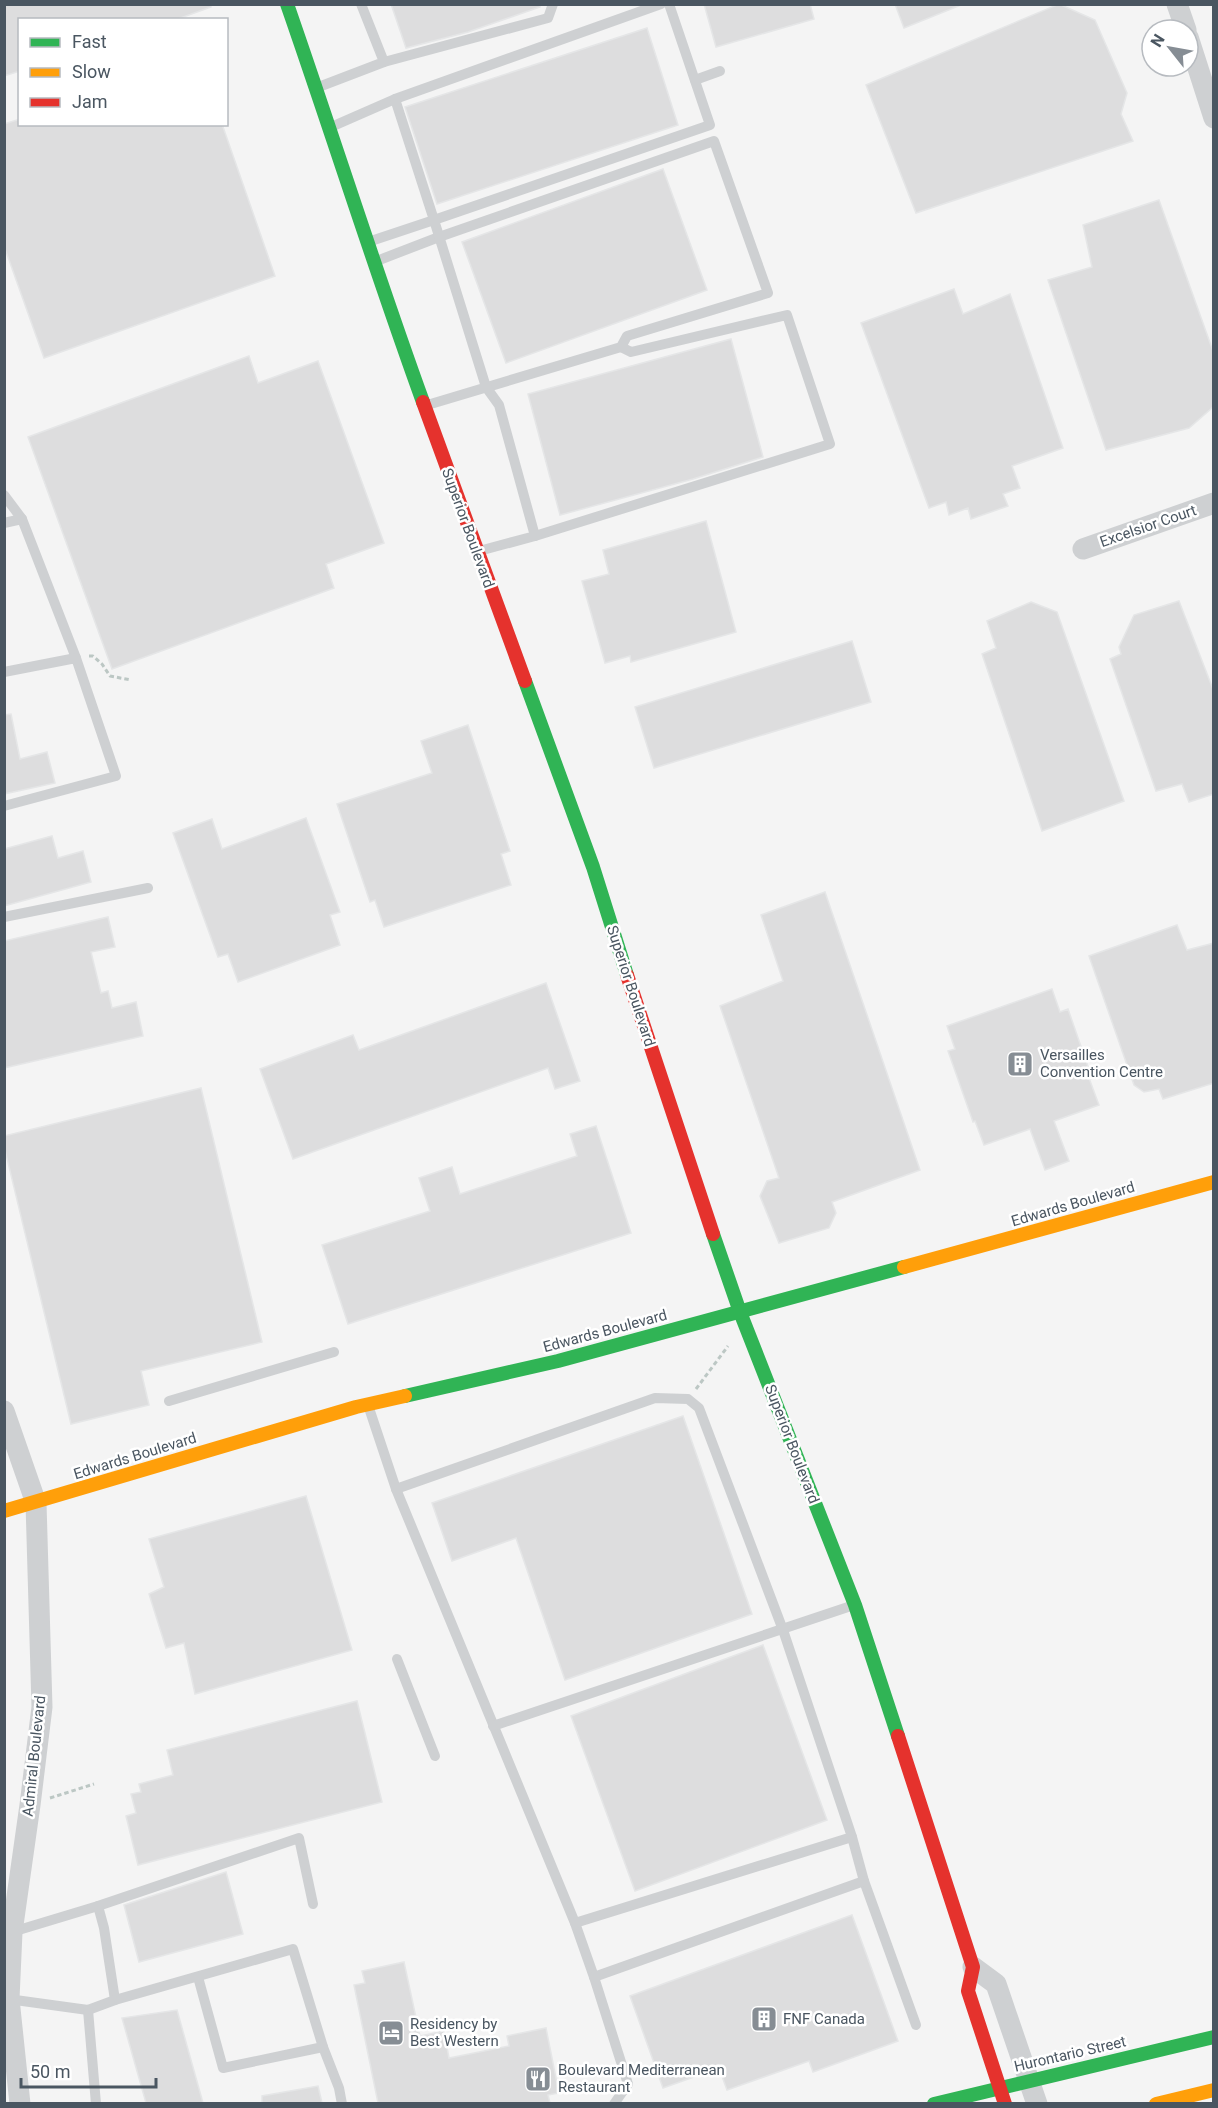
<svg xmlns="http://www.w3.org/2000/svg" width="1218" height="2108" font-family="Roboto,sans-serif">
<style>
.building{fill:#ddddde;stroke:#e5e6e7;stroke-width:1.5}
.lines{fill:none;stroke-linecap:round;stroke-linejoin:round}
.path{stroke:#bcc7c4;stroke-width:3;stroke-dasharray:4.5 3;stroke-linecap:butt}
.lane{stroke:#ced0d2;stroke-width:10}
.street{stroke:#ced0d2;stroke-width:21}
.fast{stroke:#30b455;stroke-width:14}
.slow{stroke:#ff9f0a;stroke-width:14}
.jam{stroke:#e5322d;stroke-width:14}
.labels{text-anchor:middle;stroke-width:5;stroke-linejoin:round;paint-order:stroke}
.street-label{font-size:15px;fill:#4a5661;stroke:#fff}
.poi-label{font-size:15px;fill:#4a5661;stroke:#fff;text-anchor:start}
</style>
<rect width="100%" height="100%" fill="#f4f4f4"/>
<g class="building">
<path d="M4,4H211V7L175,20H20V71L4,76Z"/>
<path d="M391,4H540V7L468,32L406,48Z"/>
<path d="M704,4H810L814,19L716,47Z"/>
<path d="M895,4H961V5L904,28Z"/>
<path d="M1059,4L1095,20L1127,93L1121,114L1133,141L916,213L866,85Z"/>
<path d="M647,28L678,125L437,204L405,107Z"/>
<path d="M20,119V124H222L275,276L44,358L4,246V124Z"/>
<path d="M663,169L707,290L506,363L462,242Z"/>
<path d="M1159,200L1214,354V404L1213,407L1189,428L1106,450L1048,280L1092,267L1083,225Z"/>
<path d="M954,289L963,314L1010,294L1063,448L1012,466L1020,488L1003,494L1008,506L971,519L968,508L949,515L946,502L929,508L861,323Z"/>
<path d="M731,339L763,457L693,479L560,515L528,394Z"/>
<path d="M249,356L258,383L318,361L384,543L326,564L334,588L112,669L28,437Z"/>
<path d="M706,521L736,632L631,662L630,656L605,663L582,581L609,574L603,550Z"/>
<path d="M1179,601L1214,692V794L1189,802L1182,784L1156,791L1110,659L1121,654L1119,647L1134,615Z"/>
<path d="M1031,602L1057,612L1124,801L1042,831L982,654L996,648L987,621Z"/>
<path d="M852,641L871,702L654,768L635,707Z"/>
<path d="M11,714L20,759L47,752L55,783L4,794V715Z"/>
<path d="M468,725L510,851L501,854L511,885L384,927L375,900L370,902L337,804L432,773L421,741Z"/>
<path d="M306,818L340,912L330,915L340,945L238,982L228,954L218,957L173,833L212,819L222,849Z"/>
<path d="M52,836L58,858L83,851L91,882L4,906V849Z"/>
<path d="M825,892L920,1170L832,1202L836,1213L829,1228L779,1243L760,1196L767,1181L779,1178L720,1006L783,981L761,915Z"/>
<path d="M108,917L115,947L91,952L101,993L108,991L112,1008L136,1002L143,1036L4,1068V941Z"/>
<path d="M1177,925L1187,950L1214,943V1083L1163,1099L1159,1089L1144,1092L1134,1085L1089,956Z"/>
<path d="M546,983L580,1081L555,1089L548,1068L293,1159L260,1069L353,1035L359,1050Z"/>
<path d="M1052,989L1060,1012L1068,1009L1092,1078H1089L1099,1105L1054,1121L1069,1161L1045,1170L1030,1129L984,1145L975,1121L973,1122L948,1051L955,1049L947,1026Z"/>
<path d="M201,1088L262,1342L141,1371L149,1405L71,1424L4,1146V1136Z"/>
<path d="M596,1126L631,1233L348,1324L322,1245L430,1211L419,1178L452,1167L460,1194L577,1156L570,1134Z"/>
<path d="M683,1416L752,1614L565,1680L516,1538L452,1561L432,1503Z"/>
<path d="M306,1496L352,1650L195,1694L184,1643L166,1648L149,1594L164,1587L149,1539Z"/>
<path d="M763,1645L827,1820L635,1891L571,1716Z"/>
<path d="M357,1701L382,1802L138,1865L126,1816L136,1813L131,1794L141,1792L139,1784L173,1775L167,1750Z"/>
<path d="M226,1872L243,1934L139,1962L124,1905Z"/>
<path d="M852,1915L898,2041L813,2072L809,2061L727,2090L719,2068L663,2088L630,1996Z"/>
<path d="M404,1962L420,2036L444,2031L449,2058L509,2046L507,2036L546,2028L559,2093L548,2095L550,2103H378L354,1985L365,1983L362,1971Z"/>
<path d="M177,2010L203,2103H146L122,2018Z"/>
<path d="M318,2086L322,2103H262V2096Z"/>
</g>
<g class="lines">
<g class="path">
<path d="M89,656H93L102,664L110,676L131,680"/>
<path d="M696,1389L728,1346"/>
<path d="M50,1798L94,1784"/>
</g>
<g class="lane">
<path d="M384,62L548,18L553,4"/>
<path d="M695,80L720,71"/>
<path d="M316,88L384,62L361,4"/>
<path d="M331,127L395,99L661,4"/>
<path d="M368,242L434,220L395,99"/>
<path d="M374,262L439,237L714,141L768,293L627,336L621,347L424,406"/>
<path d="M4,495L22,519L76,658"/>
<path d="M4,523L22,519"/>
<path d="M535,536L830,444L787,315L631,352L621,347"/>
<path d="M479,551L535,536L499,405L486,387L434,220L710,125L669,4"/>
<path d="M4,672L76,658L116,776L4,806"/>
<path d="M4,917L148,888"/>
<path d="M169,1401L334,1352"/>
<path d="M368,1405L396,1489L575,1923L594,1977L628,2084L614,2104"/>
<path d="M396,1489L655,1398L688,1399L699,1408L783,1630L852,1837L575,1923"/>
<path d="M397,1659L435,1756"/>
<path d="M493,1726L854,1605"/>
<path d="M852,1837L864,1881L916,2025"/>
<path d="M98,1906L299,1838L313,1904"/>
<path d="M12,1932L98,1906L104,1928L115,2000"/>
<path d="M594,1977L864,1881"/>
<path d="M8,1999L88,2010L115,2000L293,1949L323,2047L223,2068L198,1977"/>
<path d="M88,2010L96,2104"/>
<path d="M323,2047L339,2088L342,2104"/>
</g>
<g class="street">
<path d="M1177,4L1186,30"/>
<path d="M1188,37L1214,118"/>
<path d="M1083,549L1214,503"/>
<path d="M4,1411L36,1503L42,1707L30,1805L12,1932L9,1999L20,2104"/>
<path d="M973,1967L996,1984L1037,2104"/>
</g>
<g class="fast">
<path d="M287,4C333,136 375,270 423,402"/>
<path d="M525,681L593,867L627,975"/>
<path d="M713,1234L740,1312L855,1605L898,1736"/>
<path d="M405,1396L558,1361L904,1267"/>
<path d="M934,2104L1214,2037"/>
</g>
<g class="slow">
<path d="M904,1267L1214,1182"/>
<path d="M4,1511L356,1407L405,1396"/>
<path d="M1156,2104L1214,2090"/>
</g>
<g class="jam">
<path d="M423,402L525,681"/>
<path d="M627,975L713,1234"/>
<path d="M898,1736L973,1967L968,1991L1005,2104"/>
</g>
</g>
<defs>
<symbol id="building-square" viewBox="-11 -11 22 22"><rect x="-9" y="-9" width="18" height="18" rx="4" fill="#868d94" stroke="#fff"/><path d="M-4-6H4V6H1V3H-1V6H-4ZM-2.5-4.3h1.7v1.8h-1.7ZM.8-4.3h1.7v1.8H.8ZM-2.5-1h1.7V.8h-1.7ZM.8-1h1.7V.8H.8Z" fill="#fff"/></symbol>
<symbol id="hotel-square" viewBox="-11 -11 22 22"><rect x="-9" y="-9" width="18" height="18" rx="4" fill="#868d94" stroke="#fff"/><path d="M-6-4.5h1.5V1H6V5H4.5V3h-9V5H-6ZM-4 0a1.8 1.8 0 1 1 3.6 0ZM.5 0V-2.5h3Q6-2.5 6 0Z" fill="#fff"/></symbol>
<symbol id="restaurant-square" viewBox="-11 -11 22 22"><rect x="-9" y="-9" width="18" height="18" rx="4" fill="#868d94" stroke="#fff"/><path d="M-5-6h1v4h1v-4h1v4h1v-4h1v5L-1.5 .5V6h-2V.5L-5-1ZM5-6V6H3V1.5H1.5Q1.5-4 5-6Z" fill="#fff"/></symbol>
</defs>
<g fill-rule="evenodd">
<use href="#building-square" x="1005" y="1049" width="30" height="30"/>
<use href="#building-square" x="749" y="2004" width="30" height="30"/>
<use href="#hotel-square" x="376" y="2018" width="30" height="30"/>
<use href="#restaurant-square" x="523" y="2064" width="30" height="30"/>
</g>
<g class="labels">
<g class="street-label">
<text transform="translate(1148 526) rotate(-19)" y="5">Excelsior Court</text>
<text transform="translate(468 528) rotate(70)" y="5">Superior Boulevard</text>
<text transform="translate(631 986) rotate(72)" y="5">Superior Boulevard</text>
<text transform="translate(1073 1204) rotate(-16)" y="5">Edwards Boulevard</text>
<text transform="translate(605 1331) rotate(-15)" y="5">Edwards Boulevard</text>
<text transform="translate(792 1444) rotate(69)" y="5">Superior Boulevard</text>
<text transform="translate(135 1456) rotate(-17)" y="5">Edwards Boulevard</text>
<text transform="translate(34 1756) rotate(-84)" y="5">Admiral Boulevard</text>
<text transform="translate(1070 2054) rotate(-13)" y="5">Hurontario Street</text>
</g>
<g class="poi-label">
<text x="1040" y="1060">Versailles<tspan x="1040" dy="17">Convention Centre</tspan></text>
<text x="783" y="2024">FNF Canada</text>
<text x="410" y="2029">Residency by<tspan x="410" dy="17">Best Western</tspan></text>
<text x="558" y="2075">Boulevard Mediterranean<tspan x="558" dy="17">Restaurant</tspan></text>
</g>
</g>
<rect width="1218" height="2108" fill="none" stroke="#4a5661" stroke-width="12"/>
<rect x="18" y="18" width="210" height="108" fill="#ffffff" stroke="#b7bbc0" stroke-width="1.5"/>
<rect x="30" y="38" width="30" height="9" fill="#30b455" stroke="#b7bbc0" stroke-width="1.5"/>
<text x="72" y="48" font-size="18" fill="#4a5661">Fast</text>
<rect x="30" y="68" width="30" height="9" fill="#ff9f0a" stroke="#b7bbc0" stroke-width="1.5"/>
<text x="72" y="78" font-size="18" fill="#4a5661">Slow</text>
<rect x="30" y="98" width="30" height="9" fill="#e5322d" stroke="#b7bbc0" stroke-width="1.5"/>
<text x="72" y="108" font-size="18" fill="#4a5661">Jam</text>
<g transform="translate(1170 48) rotate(301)"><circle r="28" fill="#ffffff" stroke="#b7bbc0" stroke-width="1.5"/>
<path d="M0-4.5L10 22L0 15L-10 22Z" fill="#868d94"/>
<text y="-9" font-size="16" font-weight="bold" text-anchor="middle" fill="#4a5661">N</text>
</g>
<path d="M21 2078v9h135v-9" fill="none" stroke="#4a5661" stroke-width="3"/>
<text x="30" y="2078" font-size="18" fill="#4a5661" stroke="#ffffff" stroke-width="4.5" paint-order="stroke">50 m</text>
</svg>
